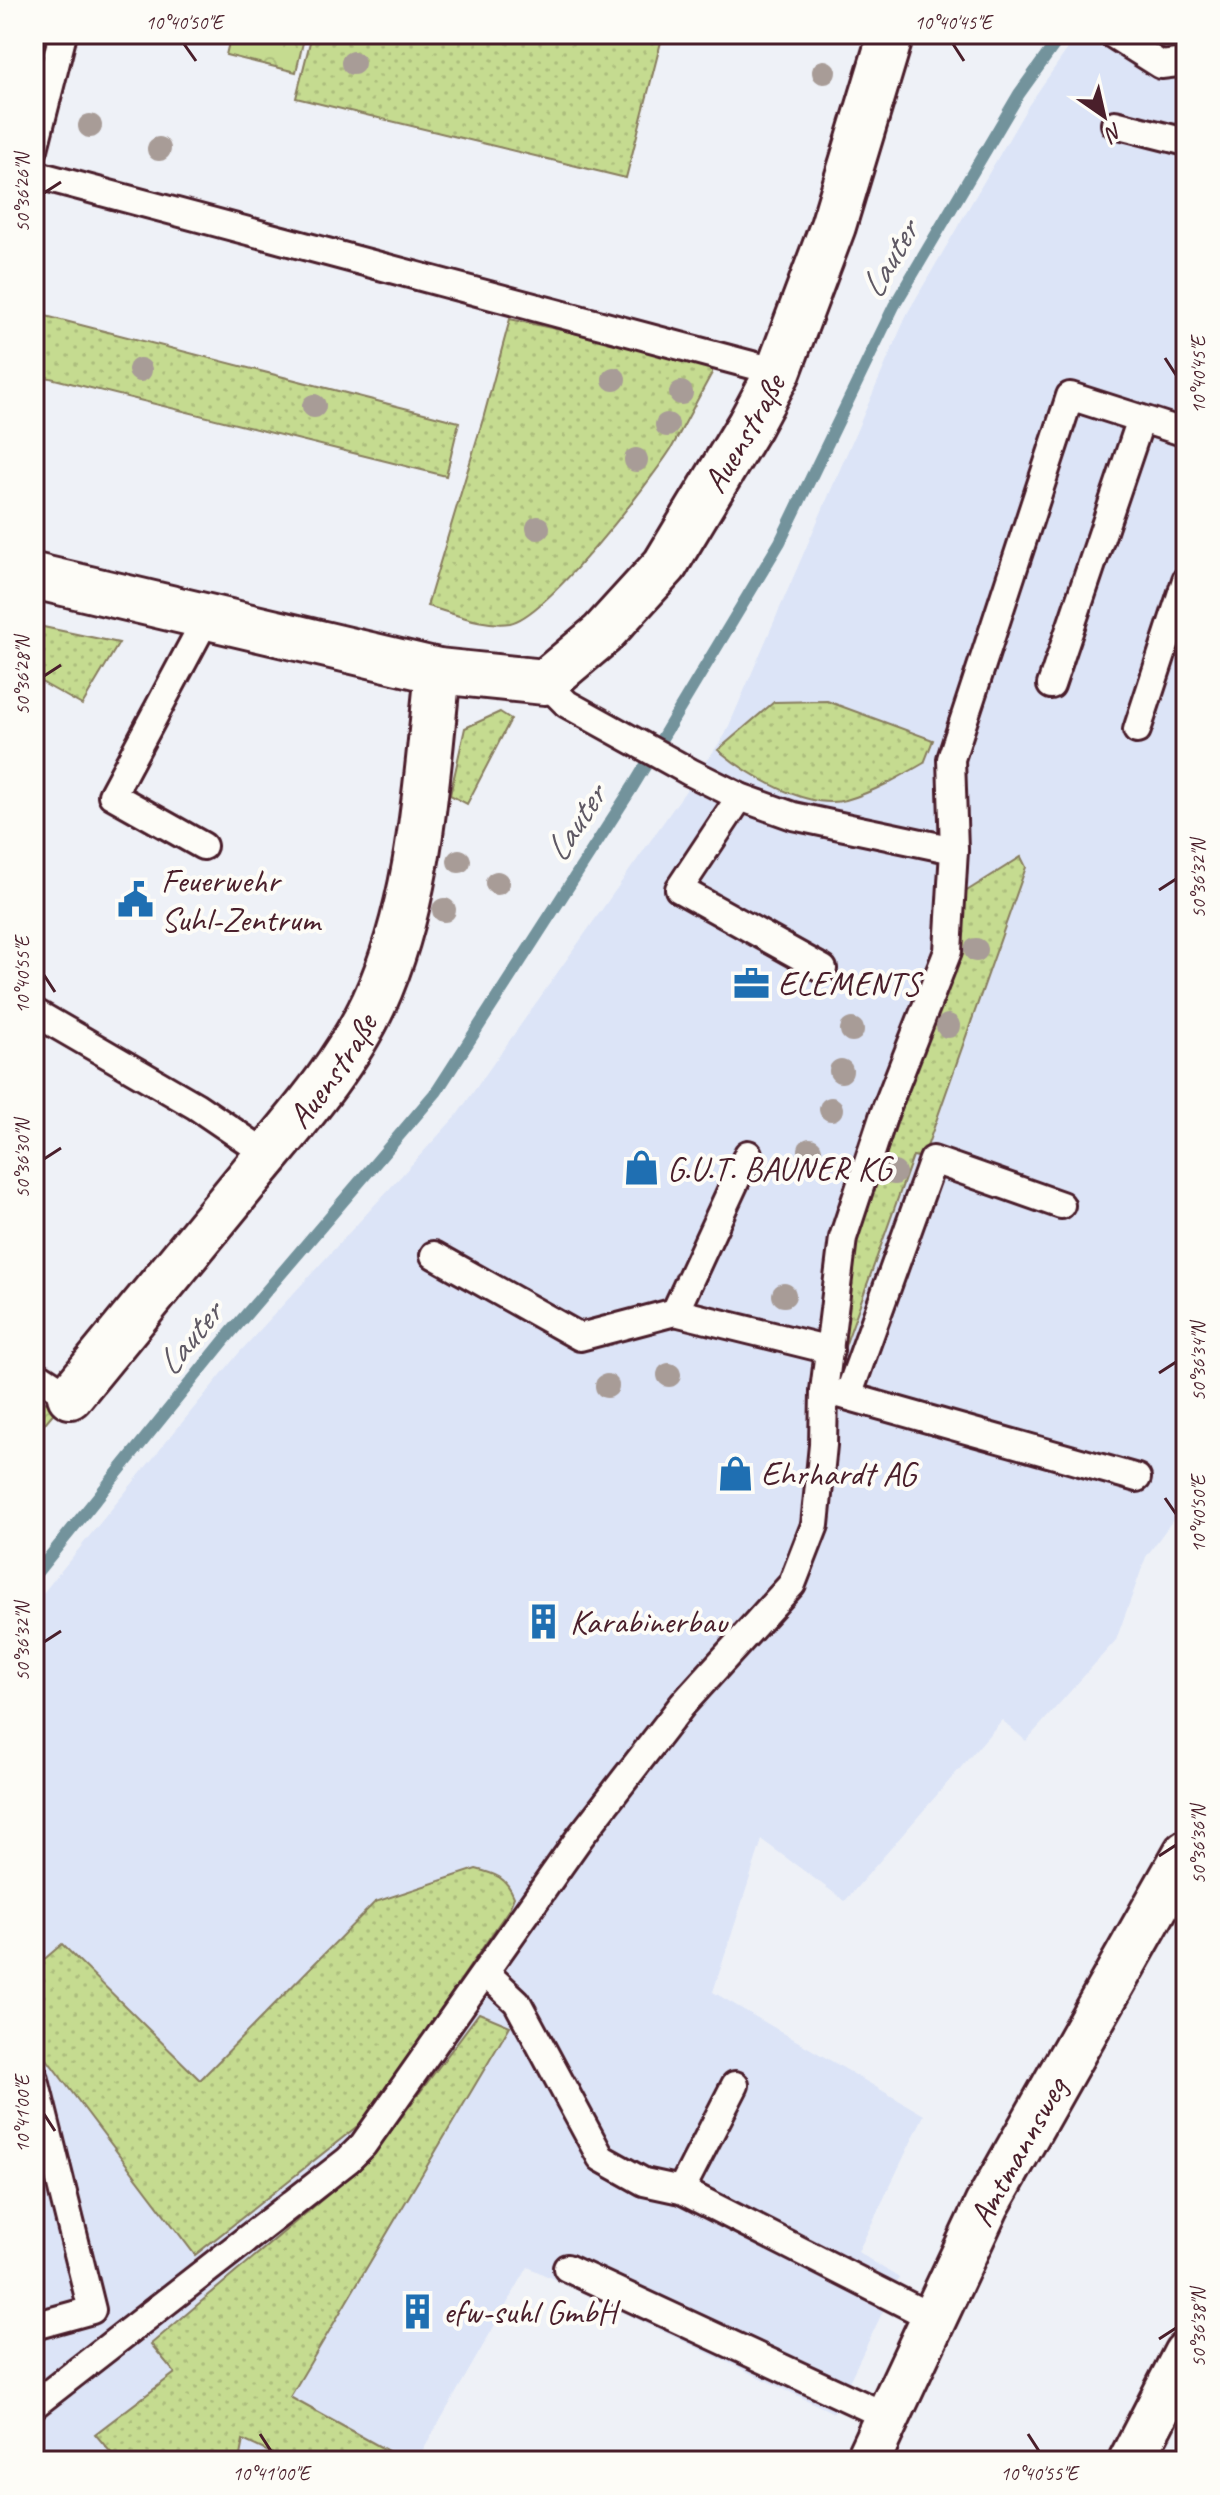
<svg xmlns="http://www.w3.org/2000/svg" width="1220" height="2495" font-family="Caveat,sans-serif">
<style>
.built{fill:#dce4f7}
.grass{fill:url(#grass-dots);stroke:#887d5e;stroke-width:2}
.forest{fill:url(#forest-crowns);stroke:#887d5e;stroke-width:2}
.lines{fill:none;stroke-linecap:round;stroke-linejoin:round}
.stream{stroke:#73939c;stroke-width:12}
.lane-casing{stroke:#4a1f2b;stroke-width:32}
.street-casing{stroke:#4a1f2b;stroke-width:50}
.lane{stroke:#fdfcf7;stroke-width:26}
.street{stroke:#fdfcf7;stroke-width:44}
.tree{fill:#a89c97}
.ticks{fill:none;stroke:#4a1f2b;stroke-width:3}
.labels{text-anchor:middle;stroke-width:8;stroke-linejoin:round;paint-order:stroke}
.street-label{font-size:34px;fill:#4a1f2b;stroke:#fdfcf7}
.poi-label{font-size:34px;fill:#4a1f2b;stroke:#fdfcf7;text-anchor:start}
.water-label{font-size:36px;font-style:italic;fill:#5f5964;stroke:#fdfcf7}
.neatline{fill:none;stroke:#4a1f2b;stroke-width:3}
.ticks-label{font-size:20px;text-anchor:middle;fill:#4a1f2b}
</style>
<defs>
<pattern id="grass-dots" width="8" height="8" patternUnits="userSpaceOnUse" patternTransform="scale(2)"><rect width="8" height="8" fill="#c5db90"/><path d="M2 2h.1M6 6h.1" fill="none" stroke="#abbc7c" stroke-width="1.8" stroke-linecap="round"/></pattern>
<pattern id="forest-crowns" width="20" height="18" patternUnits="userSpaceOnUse" patternTransform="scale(2)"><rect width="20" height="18" fill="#c5db90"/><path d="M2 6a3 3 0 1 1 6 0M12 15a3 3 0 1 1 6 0" fill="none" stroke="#abbc7c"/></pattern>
</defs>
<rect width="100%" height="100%" fill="#eef1f7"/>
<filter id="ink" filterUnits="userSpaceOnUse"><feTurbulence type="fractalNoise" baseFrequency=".0125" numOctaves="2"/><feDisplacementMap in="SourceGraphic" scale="16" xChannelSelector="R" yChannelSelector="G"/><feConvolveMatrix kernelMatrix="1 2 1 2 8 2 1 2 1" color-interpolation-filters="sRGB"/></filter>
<g filter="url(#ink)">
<path class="built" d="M1078,34H1186V1502L1146,1557L1116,1640L1026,1741L1002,1720L845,1901L762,1840L713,1992L924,2115L858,2252L899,2278L834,2413L528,2267L417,2461H34V1604L238,1354L457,1115L725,735L908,312L1028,106Z"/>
<g class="grass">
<path d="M312,34H663L626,178L296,98Z"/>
<path d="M34,313L459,422L446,476L34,374Z"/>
<path d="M510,319L712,363V373C698,398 685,424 671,449C649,483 547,616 510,623C483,627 453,613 427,606L483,419Z"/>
<path d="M34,625L119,643L82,705L34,678Z"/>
<path d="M827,701L933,740L924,763C900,777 874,792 846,800C808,811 747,774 718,750L774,702Z"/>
<path d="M500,712L511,719L467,804L450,795L465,728Z"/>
<path d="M1021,857L1026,867L923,1158L913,1156L844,1349L855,1241L959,950L962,894Z"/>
<path d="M476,1869C496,1874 506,1877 514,1897L509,1909L365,2120L195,2255L34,2042V1968L62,1944L200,2080L375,1902Z"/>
<path d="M479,2013L510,2026L290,2397L406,2461H288L243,2440L239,2461H118L95,2434L175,2373L151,2344L370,2159Z"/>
</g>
<g class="forest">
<path d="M231,34H305L296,72L226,55Z"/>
<path d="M34,1396L57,1409L34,1436Z"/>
</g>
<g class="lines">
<path class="stream" d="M34,1576L227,1337L437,1091L632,788L780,542L894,306L1019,94L1062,34"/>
<defs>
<g id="lane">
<path d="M1112,34L1161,65L1186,62"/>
<path d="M1115,124L1186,142"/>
<path d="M34,149L63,34"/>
<path d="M34,174L778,372"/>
<path d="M1051,685L1141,419"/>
<path d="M1137,730L1186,580"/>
<path d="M740,797L679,889L823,969"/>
<path d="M203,846L112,795L207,617"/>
<path d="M954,850L951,759L1070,396L1186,433"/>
<path d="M34,1012L196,1106L268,1155"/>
<path d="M748,1154L675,1312L830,1350"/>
<path d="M434,1255L580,1337L675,1312"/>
<path d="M34,1373L70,1396"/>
<path d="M832,1392L1137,1478"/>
<path d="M848,1396L933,1160L1061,1205"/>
<path d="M486,1973L517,2002L601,2158L644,2182L681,2190L933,2318"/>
<path d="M34,2076L92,2310L34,2326"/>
<path d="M681,2190L735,2085"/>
<path d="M567,2268L888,2417"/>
<path d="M34,2405L348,2160L363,2145L580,1837L683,1704L792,1584L815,1525L823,1445L824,1391L843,1238L884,1114L948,951L954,850L793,816L740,797L690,772L567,704L545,682"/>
</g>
<g id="street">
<path id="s1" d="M34,576L438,671L545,682L602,634L665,565L750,424L778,372L833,226L891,34"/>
<path id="s2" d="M70,1396C129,1324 188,1252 247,1180C292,1125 344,1068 374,1003C421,900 426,783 438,671"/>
<path id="s3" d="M867,2461L987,2205L1186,1853"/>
<path d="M1131,2461L1186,2354"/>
</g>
</defs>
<use href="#lane" class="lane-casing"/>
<use href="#street" class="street-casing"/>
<use href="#lane" class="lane"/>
<use href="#street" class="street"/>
</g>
<g class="tree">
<circle cx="353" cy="63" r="12"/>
<circle cx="824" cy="72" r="12"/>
<circle cx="90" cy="126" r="12"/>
<circle cx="159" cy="149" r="12"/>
<circle cx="140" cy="370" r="12"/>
<circle cx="614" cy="379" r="12"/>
<circle cx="681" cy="393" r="12"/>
<circle cx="314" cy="406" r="12"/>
<circle cx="667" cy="425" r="12"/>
<circle cx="636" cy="460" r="12"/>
<circle cx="538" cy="528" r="12"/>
<circle cx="459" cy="861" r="12"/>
<circle cx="497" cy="883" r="12"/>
<circle cx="444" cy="910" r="12"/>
<circle cx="976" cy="950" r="12"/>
<circle cx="948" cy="1026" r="12"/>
<circle cx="852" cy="1030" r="12"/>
<circle cx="841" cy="1071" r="12"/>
<circle cx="831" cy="1109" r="12"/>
<circle cx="810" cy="1150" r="12"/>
<circle cx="894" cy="1173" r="12"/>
<circle cx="784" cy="1295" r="12"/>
<circle cx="669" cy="1375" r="12"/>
<circle cx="607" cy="1386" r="12"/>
</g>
</g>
<path class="ticks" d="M184,44L196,61M953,44L964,61M44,193L61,182M1165,358L1176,375M44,676L61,665M1159,890L1176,879M44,975L55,992M44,1159L61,1148M1159,1373L1176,1362M1165,1498L1176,1514M44,1642L61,1631M1159,1856L1176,1845M44,2114L55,2131M1159,2339L1176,2328M260,2434L271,2451M1028,2434L1039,2451"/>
<defs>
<symbol id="civic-bare" viewBox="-9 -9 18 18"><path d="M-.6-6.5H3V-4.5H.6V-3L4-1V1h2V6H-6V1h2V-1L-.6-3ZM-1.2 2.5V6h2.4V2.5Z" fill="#1f6fb2" stroke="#fdfcf7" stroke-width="2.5" paint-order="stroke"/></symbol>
<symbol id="office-bare" viewBox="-9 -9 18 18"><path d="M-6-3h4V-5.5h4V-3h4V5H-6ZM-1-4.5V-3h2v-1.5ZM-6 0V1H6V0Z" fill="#1f6fb2" stroke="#fdfcf7" stroke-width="2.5" paint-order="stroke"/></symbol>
<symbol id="shop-bare" viewBox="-9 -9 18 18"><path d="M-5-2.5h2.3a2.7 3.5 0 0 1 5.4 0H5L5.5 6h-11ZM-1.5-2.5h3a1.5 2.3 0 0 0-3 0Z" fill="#1f6fb2" stroke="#fdfcf7" stroke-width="2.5" paint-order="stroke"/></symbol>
<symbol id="building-bare" viewBox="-9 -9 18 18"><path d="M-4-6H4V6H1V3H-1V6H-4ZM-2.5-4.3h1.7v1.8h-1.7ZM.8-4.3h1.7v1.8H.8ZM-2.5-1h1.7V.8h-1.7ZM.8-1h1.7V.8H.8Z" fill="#1f6fb2" stroke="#fdfcf7" stroke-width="2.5" paint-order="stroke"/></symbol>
</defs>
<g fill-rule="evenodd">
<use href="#civic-bare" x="110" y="874" width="51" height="51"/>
<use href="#office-bare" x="726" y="958" width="51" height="51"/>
<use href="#shop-bare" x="616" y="1142" width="51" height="51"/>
<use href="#shop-bare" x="710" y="1448" width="51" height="51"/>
<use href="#building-bare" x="518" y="1596" width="51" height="51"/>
<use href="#building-bare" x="392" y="2286" width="51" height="51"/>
</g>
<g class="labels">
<g class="street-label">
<text dy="12" stroke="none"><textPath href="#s1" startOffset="844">Auenstraße</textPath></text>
<text dy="12" stroke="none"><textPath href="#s2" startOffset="418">Auenstraße</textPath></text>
<text dy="12" stroke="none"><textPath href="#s3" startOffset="344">Amtmannsweg</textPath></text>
</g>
<g class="poi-label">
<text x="161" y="892">Feuerwehr<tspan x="161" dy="39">Suhl-Zentrum</tspan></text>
<text x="778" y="995">ELEMENTS</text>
<text x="667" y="1180">G.U.T. BAUNER KG</text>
<text x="761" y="1485">Ehrhardt AG</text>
<text x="570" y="1633">Karabinerbau</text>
<text x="443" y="2323">efw-suhl GmbH</text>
</g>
<g class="water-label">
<text transform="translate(888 259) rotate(-60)" y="13">Lauter</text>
<text transform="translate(574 823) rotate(-57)" y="13">Lauter</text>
<text transform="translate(188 1338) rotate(-51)" y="13">Lauter</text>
</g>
</g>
<rect width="1220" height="2495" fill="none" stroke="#fdfcf7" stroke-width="88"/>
<g transform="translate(1104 116) rotate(146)" stroke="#fdfcf7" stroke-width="6" paint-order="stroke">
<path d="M0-6L14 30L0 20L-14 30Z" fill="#4a1f2b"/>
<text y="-12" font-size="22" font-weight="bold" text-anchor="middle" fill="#4a1f2b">N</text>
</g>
<rect x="44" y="44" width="1132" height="2407" class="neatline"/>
<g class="ticks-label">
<text x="184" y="29">10°40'50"E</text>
<text x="953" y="29">10°40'45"E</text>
<text transform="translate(22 193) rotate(-90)" y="7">50°36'26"N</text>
<text transform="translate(1198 375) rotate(-90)" y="7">10°40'45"E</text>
<text transform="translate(22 676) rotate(-90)" y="7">50°36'28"N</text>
<text transform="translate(1198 879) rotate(-90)" y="7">50°36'32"N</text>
<text transform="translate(22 975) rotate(-90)" y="7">10°40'55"E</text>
<text transform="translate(22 1159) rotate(-90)" y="7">50°36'30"N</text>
<text transform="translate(1198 1362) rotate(-90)" y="7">50°36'34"N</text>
<text transform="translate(1198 1514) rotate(-90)" y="7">10°40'50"E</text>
<text transform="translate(22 1642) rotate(-90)" y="7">50°36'32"N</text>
<text transform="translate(1198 1845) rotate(-90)" y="7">50°36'36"N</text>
<text transform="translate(22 2114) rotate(-90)" y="7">10°41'00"E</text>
<text transform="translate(1198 2328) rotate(-90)" y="7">50°36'38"N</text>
<text x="271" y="2480">10°41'00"E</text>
<text x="1039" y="2480">10°40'55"E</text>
</g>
</svg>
